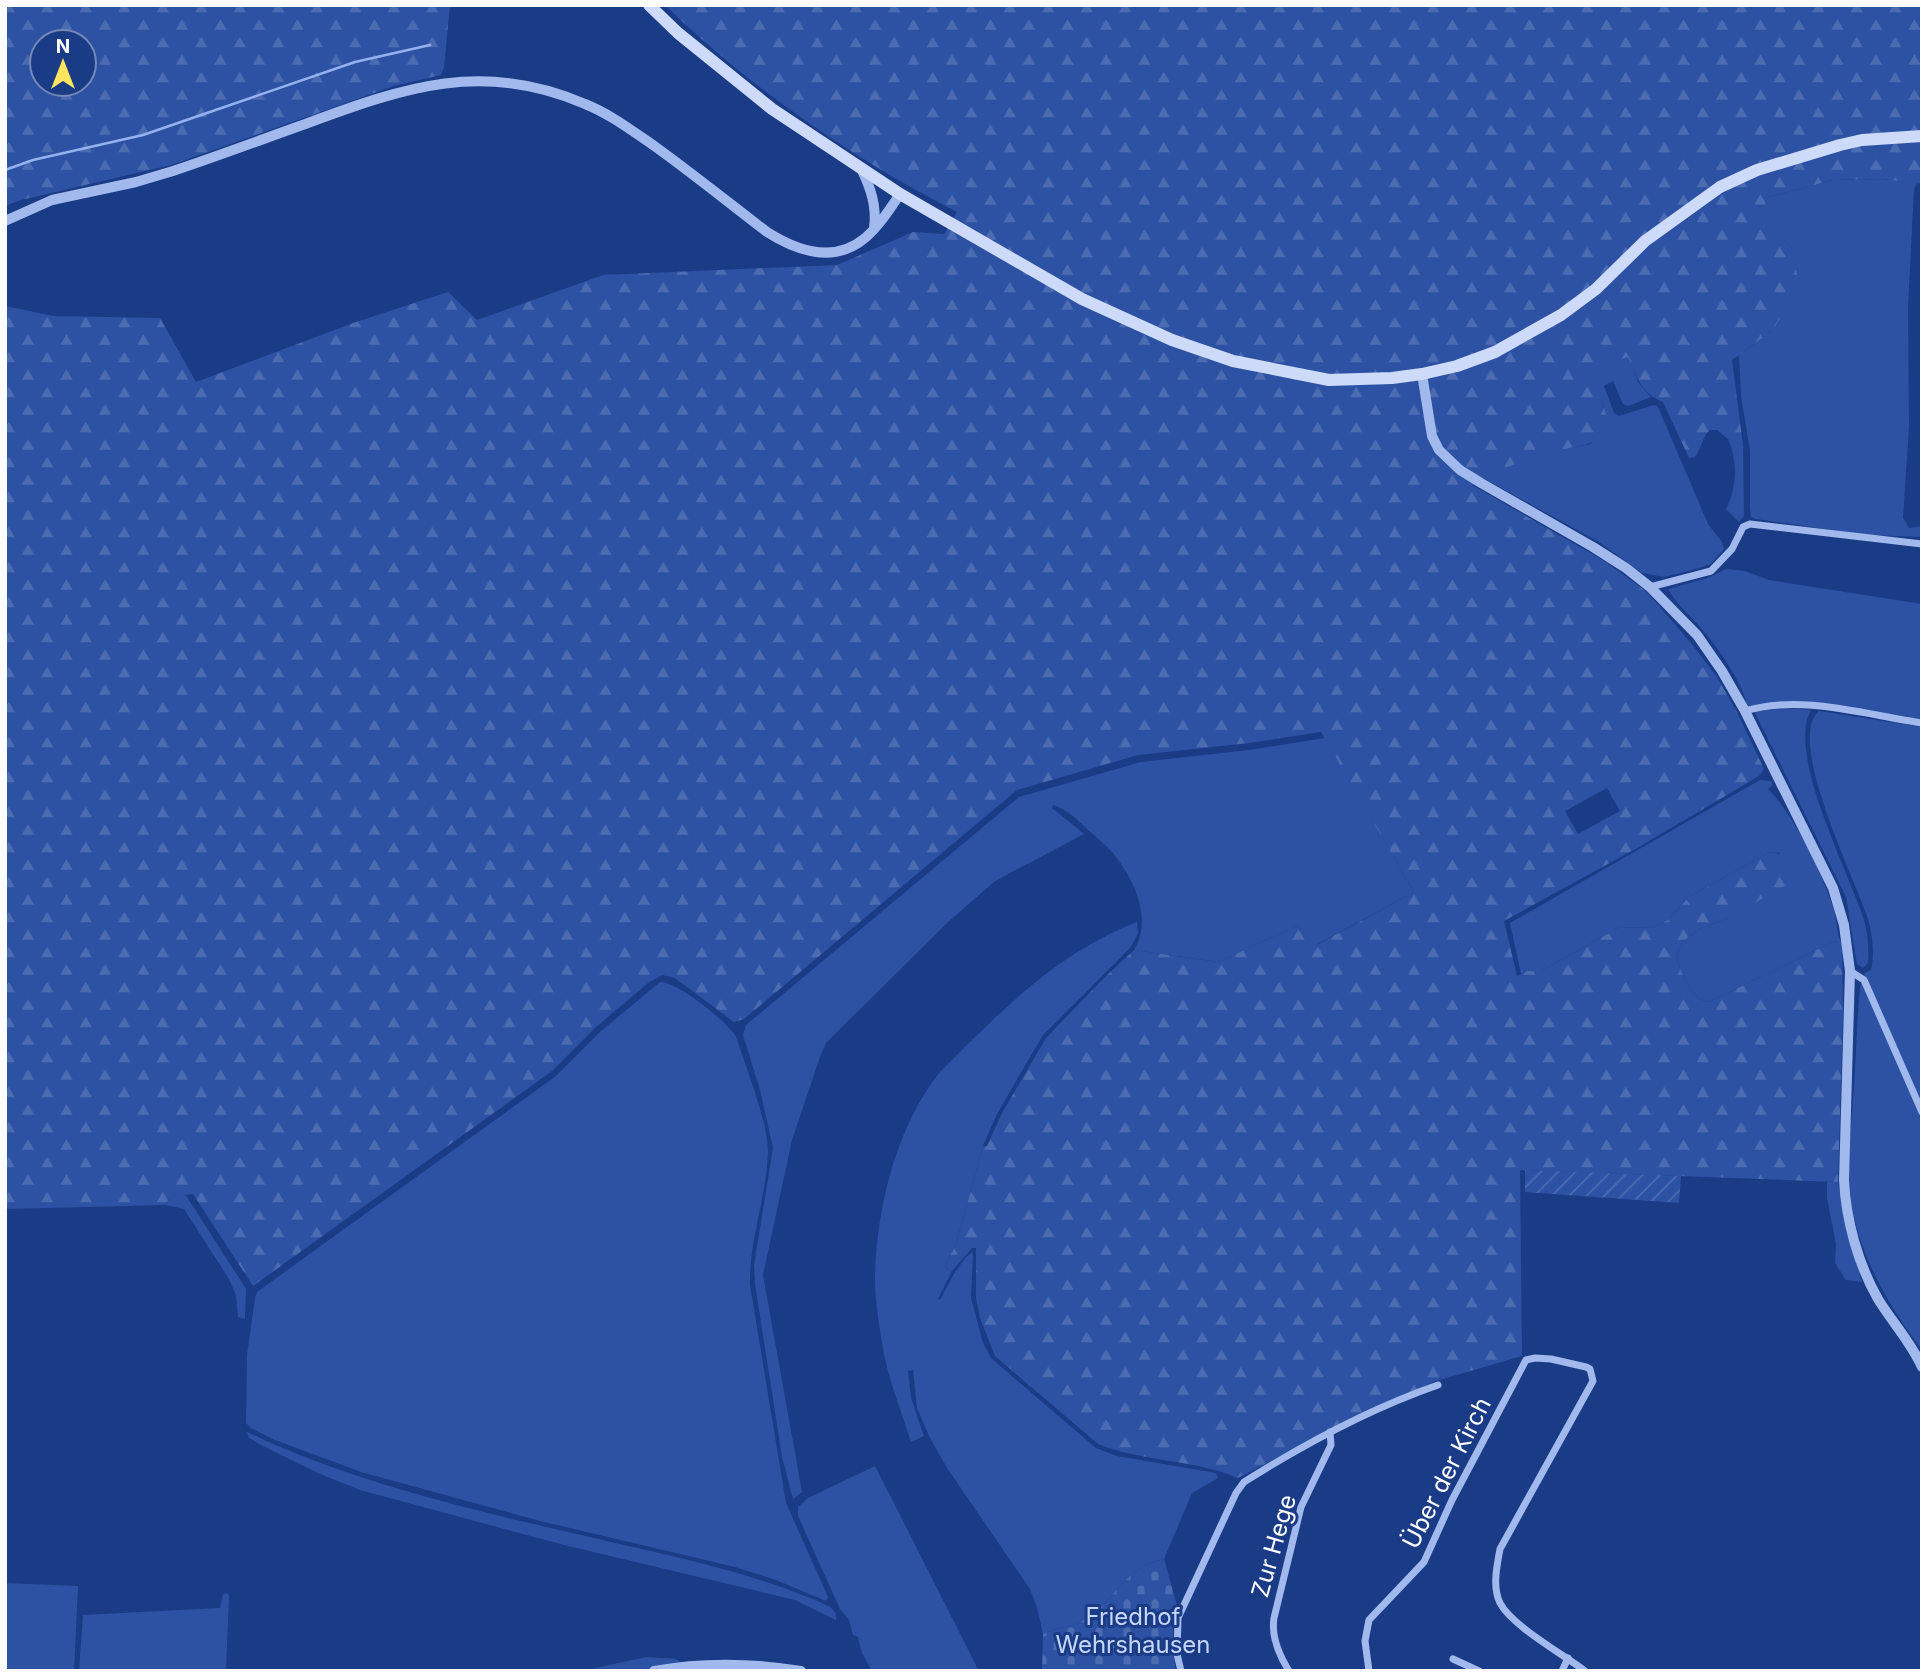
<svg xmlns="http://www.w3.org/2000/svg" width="1927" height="1676" font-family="Inter,sans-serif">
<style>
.grass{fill:#2d52a4}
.forest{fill:url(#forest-firs);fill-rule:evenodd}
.cemetery{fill:url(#cemetery-stones)}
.garden{fill:url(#garden-furrows)}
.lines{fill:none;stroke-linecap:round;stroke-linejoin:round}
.stream{stroke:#94b2ee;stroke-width:2.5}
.minor{stroke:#a1b9ec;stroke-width:7}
.tertiary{stroke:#a1b9ec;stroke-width:10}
.secondary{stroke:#cddaf9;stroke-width:12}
.labels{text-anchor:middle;stroke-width:6;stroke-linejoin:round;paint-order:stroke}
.street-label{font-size:24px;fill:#fff;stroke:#1a3b86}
.park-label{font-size:24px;fill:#c6d6f9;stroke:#1a3b86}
</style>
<defs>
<pattern id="forest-firs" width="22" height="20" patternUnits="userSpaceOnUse" patternTransform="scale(1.75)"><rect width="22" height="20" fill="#2d52a4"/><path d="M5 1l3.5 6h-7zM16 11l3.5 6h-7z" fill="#4c6cb2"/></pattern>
<pattern id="cemetery-stones" width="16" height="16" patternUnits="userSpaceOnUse" patternTransform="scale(1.75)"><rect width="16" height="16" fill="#2d52a4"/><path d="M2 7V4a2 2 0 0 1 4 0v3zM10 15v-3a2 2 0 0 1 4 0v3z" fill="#4c6cb2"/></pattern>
<pattern id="garden-furrows" width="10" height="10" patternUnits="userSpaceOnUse" patternTransform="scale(1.75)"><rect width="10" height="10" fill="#2d52a4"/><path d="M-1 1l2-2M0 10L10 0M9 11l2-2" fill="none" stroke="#4c6cb2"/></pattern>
</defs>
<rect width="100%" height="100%" fill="#1a3b86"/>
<g class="grass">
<path d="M1883,179L1917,183L1914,189L1908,307L1909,427L1903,518L1909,528L1922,526V537L1867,535L1756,519L1751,517L1750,509V451L1741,396L1739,355L1772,331L1793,249L1759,219L1768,197L1833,180Z"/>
<path d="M1629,356L1638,382L1651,397L1628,406L1623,404L1613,381L1604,386L1614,413L1619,416L1654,405L1658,407L1708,524L1722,542L1724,549L1711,564L1689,571L1664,577L1642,573L1599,542L1483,478C1509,461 1561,449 1591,444L1604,408L1590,369Z"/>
<path d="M1728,439L1743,445L1744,516L1739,522L1726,509C1737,487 1738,461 1728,439Z"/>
<path d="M1726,569L1745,571L1769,580L1922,604V720L1801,703L1748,707C1742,682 1717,646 1700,627C1689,614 1676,604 1668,589L1708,578Z"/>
<path d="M1781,708L1811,710C1786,754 1849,872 1864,920C1868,934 1869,948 1868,963L1863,968L1857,964L1846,897L1755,713L1757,711Z"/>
<path d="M1819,711L1922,727V1104L1896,1058L1922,1116V1350C1890,1307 1861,1260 1852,1206C1846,1168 1851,1127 1854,1088C1856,1055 1857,1021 1860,987L1865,973L1871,970C1875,953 1872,932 1867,916C1855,879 1785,739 1819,711Z"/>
<path d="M1325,738L1414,892L1316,945L1297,926L1218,962L1134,950C1153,919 1134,878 1112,852C1105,844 1096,837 1088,830C1078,820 1067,809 1053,805L1052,808L1084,834L995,881L947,923L826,1043L821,1054L792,1140L763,1275L802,1492L793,1499L782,1457L755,1284L754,1265L773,1148L760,1090L743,1035L746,1025L1019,797L1141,762L1249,750Z"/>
<path d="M1760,780L1772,781V786L1768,789C1793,813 1822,873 1833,907C1836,916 1837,928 1839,939L1709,1002C1690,1000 1683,973 1676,958L1682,942L1699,929L1729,918L1780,853L1770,852L1689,897L1668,920L1656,926L1644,928L1620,927L1541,971H1527L1521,974L1510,923Z"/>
<path d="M1137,922L1138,934L1130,948L1043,1035L997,1114L983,1146L956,1244L945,1267L952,1271L938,1299L940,1300L955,1272L966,1257L973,1252L971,1298L983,1343L991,1358L1096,1448L1117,1456L1216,1473L1218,1478L1192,1493L1164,1559C1122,1569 1120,1595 1089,1617C1075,1627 1058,1627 1043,1634L1037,1607L1030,1589L947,1468L929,1436L917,1408L913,1370L908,1371L911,1398L924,1436L911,1442C901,1410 887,1376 882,1343C879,1323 875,1300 875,1279C876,1210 896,1126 940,1072C1000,1012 1055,954 1137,922Z"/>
<path d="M660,982C679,982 724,1020 736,1036C745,1065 768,1122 768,1151C767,1196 749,1240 750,1285L786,1503L828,1597L826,1601L776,1580L735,1567L540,1521L361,1472L275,1440L251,1428L246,1423L247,1355L255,1298L257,1292L556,1076L601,1031Z"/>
<path d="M1827,1182H1838L1847,1231L1862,1282L1846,1280L1835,1263L1836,1244L1827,1198Z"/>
<path d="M185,1194L246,1289L245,1319L238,1317L236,1295L229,1279L184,1209L165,1205L172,1196Z"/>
<path d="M247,1432C360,1486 486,1513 607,1541C685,1559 758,1574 831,1607L836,1614V1620L795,1600L564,1545L360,1490L320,1474L261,1445L249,1438Z"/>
<path d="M875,1466L979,1671H872L862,1653L858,1637L853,1635L849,1620L840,1609L798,1516V1507L808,1498Z"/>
<path d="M5,1583L78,1586L74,1671H5Z"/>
<path d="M227,1593L229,1596L226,1671H79L83,1615L220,1608L223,1595Z"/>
<path d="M646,1657L676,1659L682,1663L685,1671H582Z"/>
</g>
<g class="forest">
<path d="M5,5H450L444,67L441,75L394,86L171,165L21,200L5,206ZM42,42H84V84H42Z"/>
<path d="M665,5H1922V184L1883,179L1833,180L1768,197L1760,219L1793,249L1799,287L1772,331L1732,360L1743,445L1728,439L1717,430H1710C1701,438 1702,449 1695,457L1689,458L1663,402C1641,393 1637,377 1628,357L1591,369L1609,423L1607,434C1593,445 1578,446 1561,450C1530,459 1499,467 1472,485L1606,562L1647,592L1691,643L1717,677L1737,712L1764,769L1759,776L1639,847L1504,921L1517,976L1527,971H1541L1620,927L1644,928L1656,926L1668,920L1689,897L1770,852C1785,853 1798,865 1793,881L1729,918L1699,929L1682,942L1676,958C1683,973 1690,1000 1709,1002L1839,939L1842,944L1843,1015L1838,1182L1520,1170L1522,1356L1436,1381L1329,1431L1238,1478C1193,1459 1143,1462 1098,1444L995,1356L980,1318L976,1298V1248H972L952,1271L945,1267L956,1244L983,1146H987L1002,1113L1046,1038L1106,976L1134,950L1218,962L1297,926L1317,945L1414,892L1321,732L1249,743L1138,755L1017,790L744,1019L734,1022L675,978L662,975L648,983L596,1027L552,1071L253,1286L193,1194L172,1196L165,1205L5,1209V306L53,316L160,318L196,382L353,323L448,292L477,320L603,275L837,265L913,232L944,234L957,212C853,159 749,87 665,5ZM1607,788L1620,811L1578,834L1565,811Z"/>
</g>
<path class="cemetery" d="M1164,1559L1178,1609L1173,1623V1653L1176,1671H1042L1043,1634C1058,1627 1075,1627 1089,1617C1120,1595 1122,1569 1164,1559Z"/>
<path class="garden" d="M1525,1170L1681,1176L1679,1203L1525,1192Z"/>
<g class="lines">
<path class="stream" d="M5,170L33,160L143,135L355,62L430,45"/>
<g class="minor">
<path d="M1650,587L1711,571L1732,549L1743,527L1750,524L1922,544"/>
<path d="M1745,711C1801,694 1866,715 1922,723"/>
<path d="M1850,971L1864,980L1922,1112"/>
<path d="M1453,1659L1479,1671"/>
<path d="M1181,1671L1177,1654L1178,1618L1236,1493L1244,1482C1306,1443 1369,1409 1438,1385"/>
<path d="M1289,1671C1279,1655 1271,1637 1274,1618L1301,1507L1331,1445L1330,1432"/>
<path d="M1369,1671L1365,1641L1369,1620L1424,1562L1452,1500L1526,1360L1535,1358L1551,1359L1586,1367L1590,1369L1593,1381L1500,1549C1497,1566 1492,1586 1500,1603C1512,1626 1563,1654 1585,1671"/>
<path d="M1562,1671L1568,1658"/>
</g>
<g class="tertiary">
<path d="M861,168C871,189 877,206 874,229"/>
<path d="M5,221L52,200L136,182L173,171C218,156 263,139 308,123C405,87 484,60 585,104C610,114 631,130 653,145C692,173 729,203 767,232C797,251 834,264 865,238C879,226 890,209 900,194"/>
<path d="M1422,374L1432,436L1439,450L1460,470L1481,483L1593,547L1626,568L1650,587L1697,635L1722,671L1745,711L1833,888L1844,925L1850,971L1844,1180C1846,1220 1858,1264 1878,1299C1892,1322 1911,1342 1922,1367"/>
<path d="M654,1671C703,1662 752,1663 801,1671"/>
</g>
<path class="secondary" d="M649,5L678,33L772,109L900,194L1082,299L1172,340L1233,361L1329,380L1392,378L1422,374L1457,366L1495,352L1561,315L1596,289L1645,241L1720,187L1757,170L1840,145L1862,140L1922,136"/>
</g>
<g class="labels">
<g class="street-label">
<text transform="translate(1447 1473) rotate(-63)" y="8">Über der Kirch</text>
<text transform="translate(1274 1546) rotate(-74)" y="8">Zur Hege</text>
</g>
<g class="park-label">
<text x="1133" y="1625">Friedhof<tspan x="1133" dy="28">Wehrshausen</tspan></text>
</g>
</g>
<rect width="1927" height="1676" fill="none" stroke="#ffffff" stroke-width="14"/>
<g transform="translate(63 63)"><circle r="33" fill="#1a3b86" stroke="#7689b6" stroke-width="2"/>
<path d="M0-5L12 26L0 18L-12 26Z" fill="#fee55d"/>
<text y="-10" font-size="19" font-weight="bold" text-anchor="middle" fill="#ffffff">N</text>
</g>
</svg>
